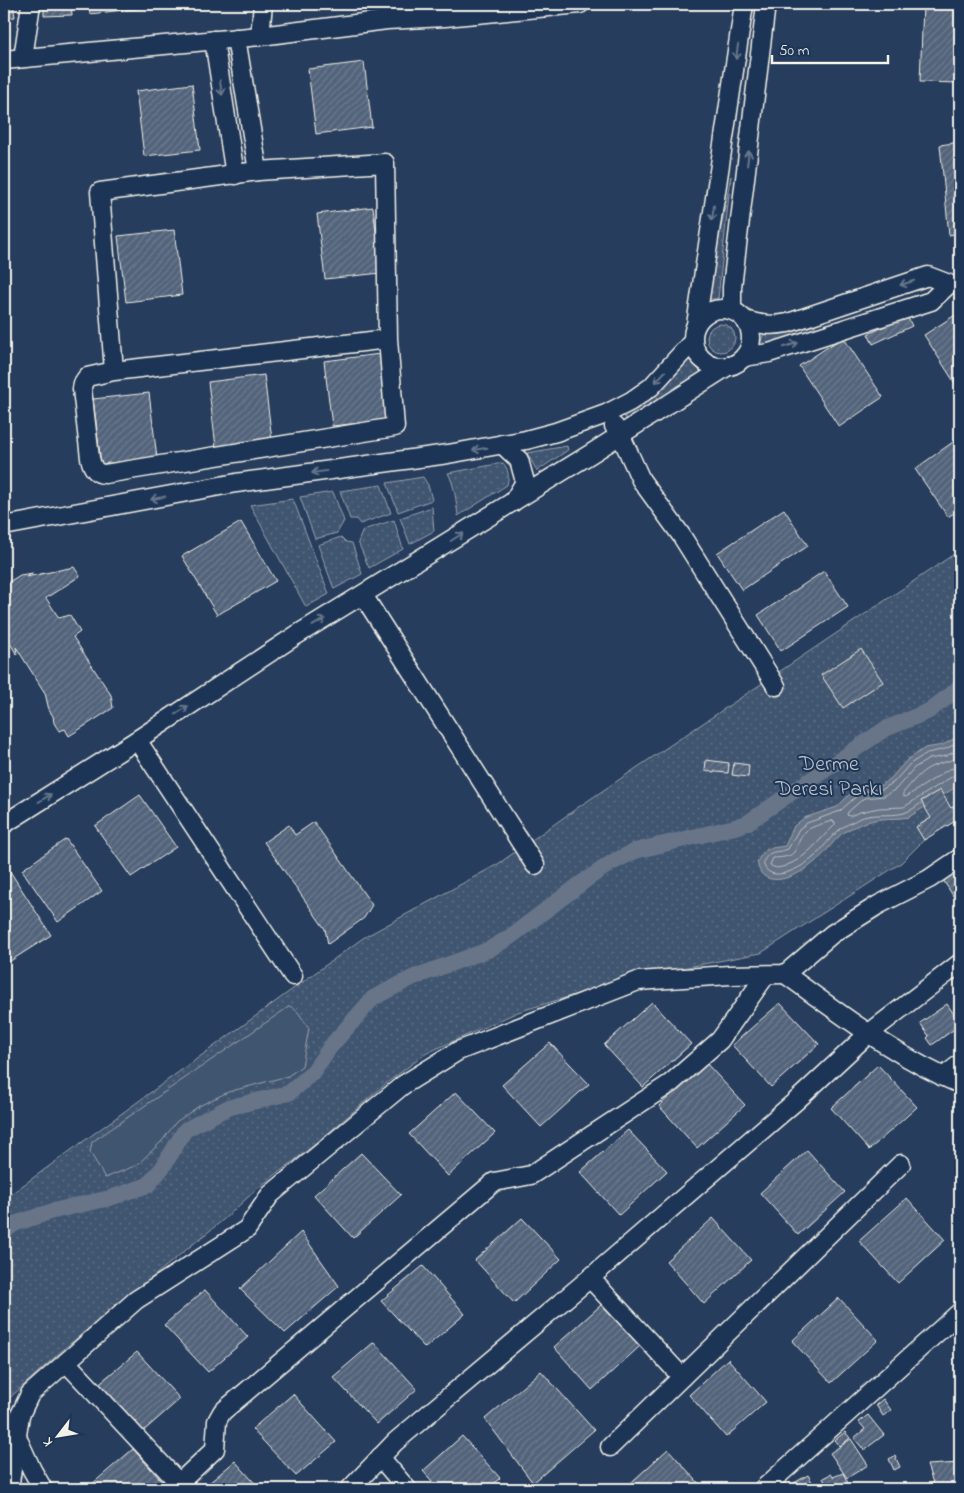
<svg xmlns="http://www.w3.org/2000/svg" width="964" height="1493" font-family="'Indie Flower',sans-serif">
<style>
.grass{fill:url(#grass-dots);stroke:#9aa2ac}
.pitch{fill:#40546f;stroke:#9aa2ac}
.water{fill:#677588;stroke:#9fa7ae}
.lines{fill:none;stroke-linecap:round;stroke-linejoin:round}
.shore{stroke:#bcbfc2;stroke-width:1}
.canal{stroke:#677588;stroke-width:16}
.building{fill:url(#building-hatch);stroke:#f4f1e8}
.minor-casing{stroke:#f4f1e8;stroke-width:21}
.minor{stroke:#1d3557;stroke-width:18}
.oneway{stroke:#68778a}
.labels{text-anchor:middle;stroke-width:4;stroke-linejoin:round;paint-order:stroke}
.park-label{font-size:22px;fill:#bec2c4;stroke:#1d3557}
</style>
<defs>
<pattern id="grass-dots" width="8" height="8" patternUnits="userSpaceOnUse" patternTransform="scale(1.25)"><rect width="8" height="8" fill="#40546f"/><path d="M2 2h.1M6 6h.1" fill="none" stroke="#5c6d84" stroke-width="1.8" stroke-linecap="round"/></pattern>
<pattern id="building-hatch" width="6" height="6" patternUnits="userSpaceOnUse" patternTransform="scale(1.25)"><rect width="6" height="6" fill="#52647b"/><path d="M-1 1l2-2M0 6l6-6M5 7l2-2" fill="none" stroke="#6c7b8e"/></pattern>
</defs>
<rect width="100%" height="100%" fill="#263d5d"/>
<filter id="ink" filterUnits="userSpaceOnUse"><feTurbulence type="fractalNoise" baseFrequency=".02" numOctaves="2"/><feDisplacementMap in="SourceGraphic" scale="10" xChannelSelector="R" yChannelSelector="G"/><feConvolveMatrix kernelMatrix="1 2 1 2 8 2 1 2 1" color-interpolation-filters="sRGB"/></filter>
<g filter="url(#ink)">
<g class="grass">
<path d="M731,176L718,299H707Z"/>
<circle cx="721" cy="338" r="14"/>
<path d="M815,325V330L759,348L763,335L790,332Z"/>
<path d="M688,359L702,373L627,420L623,415Z"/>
<path d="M567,446L568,450L537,471L527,453Z"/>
<path d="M503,463C509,470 509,476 507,485L458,516C456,501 455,486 448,473Z"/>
<path d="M423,477L428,485L432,500L398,512L387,483Z"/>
<path d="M381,485L391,513L360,524L356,519H350L340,491Z"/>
<path d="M333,492L344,521L337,533L315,539L300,497Z"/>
<path d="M293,499L329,594L306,607L250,505Z"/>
<path d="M432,507L434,531L410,544L400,518Z"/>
<path d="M394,520L403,549L369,568L358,542L363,530Z"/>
<path d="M341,537L346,542L352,543L362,574L334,589L318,545Z"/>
<path d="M960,550V818L924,840L901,863L761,953L630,978L518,1012L427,1053L389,1081L313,1146L257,1189L223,1220L66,1347L4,1403V1406V1199L363,938L498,864L580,806Z"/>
</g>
<path class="pitch" d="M290,1006L298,1012L309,1028L302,1066L288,1076L228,1092L199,1106L176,1122L162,1141L137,1165L105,1178L90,1152L92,1142Z"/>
<path class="water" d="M960,735L959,785L909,817C899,819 891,818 882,819C869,820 857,825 846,831C834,838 827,853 816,861C804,872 774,889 761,873C759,870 758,865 757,862C766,846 768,849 785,846L794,826L804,818L837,807L851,793L860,787L881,785L890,779L907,760L925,748L943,745Z"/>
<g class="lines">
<g class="shore">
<path d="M960,749L946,756L929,759L914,768L896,789L884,796L864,798L848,812L847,815L850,816L860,812L879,808L904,807L953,776L960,774"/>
<path d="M960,757C951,761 942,762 933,766C920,771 912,783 903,793V796L906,797L949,769L960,767"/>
<path d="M921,803C916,807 910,811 904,813C889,817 874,812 858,819C851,823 843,826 838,831C829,838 823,849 814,857C803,867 768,887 763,862C771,848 775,854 788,849L799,829L807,823L840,811L861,792L883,789L894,782L910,764L927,753L945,749L960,742"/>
<path d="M832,821L835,822V825C817,841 809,857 785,866C779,868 775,869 770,865L773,858C800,857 792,851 803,834C809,826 823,824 832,821Z"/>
</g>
<path class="canal" d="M4,1232L14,1224L53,1211L110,1198L148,1185L163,1167L185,1130L227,1108L289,1093L312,1073L331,1046L373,998L414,977L488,950L510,937L583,882L611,863L635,851L735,827L747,823L885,729L929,711L960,687"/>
</g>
<g class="building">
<path d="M4,4H13L15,17L4,18Z"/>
<path d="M44,4H71L72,15L44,16Z"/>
<path d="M89,4H123V10L90,14Z"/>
<path d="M126,4H178V5L126,10Z"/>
<path d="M923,4H960V83L920,82Z"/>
<path d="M364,62L372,127L316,134L308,69Z"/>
<path d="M192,84L200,150L144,156L136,91Z"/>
<path d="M960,142V233L949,235L940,145Z"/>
<path d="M373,207L381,273L325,279L317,214Z"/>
<path d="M174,230L182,295L126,302L118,236Z"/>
<path d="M960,312V391L924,335Z"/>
<path d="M907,316L912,326L873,344L868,334Z"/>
<path d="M843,337L883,397L839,427L799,366Z"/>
<path d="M380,354L388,420L332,426L324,361Z"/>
<path d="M264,375L272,440L216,447L208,382Z"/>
<path d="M149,393L157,458L101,464L93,399Z"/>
<path d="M960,437V509L948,517L915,469Z"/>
<path d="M784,509L808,546L742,590L717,553Z"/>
<path d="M241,522L276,581L217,615L182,556Z"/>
<path d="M74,567L80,576L46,598L59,618L70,615L80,632L73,637L111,695L113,708L69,736L65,729L59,731L54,723L53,716L49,710L45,693L16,647L17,655L4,633V585L20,575L33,573L26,577Z"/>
<path d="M824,571L848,607L781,651L758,615Z"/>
<path d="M861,649L883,682L843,708L821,675Z"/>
<path d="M706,760L729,763L728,773L705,771Z"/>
<path d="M734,763L749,765L748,777L732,775Z"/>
<path d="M940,790L951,808L960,802V818L924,840L916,827L931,818L921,801Z"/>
<path d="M140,795L176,847L131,877L95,826Z"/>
<path d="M314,822L372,905L364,918L328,944L325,929L264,842L289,825L295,835Z"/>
<path d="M66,839L102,891L58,922L22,870Z"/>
<path d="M4,862L51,935L4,965Z"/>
<path d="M960,869V905H959L943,880Z"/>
<path d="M652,1002L691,1044L643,1087L604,1045Z"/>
<path d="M780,1003L819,1044L771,1087L732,1045Z"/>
<path d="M947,1004L960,1023V1025L932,1045L927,1038L929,1036L920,1023Z"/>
<path d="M550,1043L589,1084L541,1127L502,1085Z"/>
<path d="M706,1063L745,1105L697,1148L659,1106Z"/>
<path d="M878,1065L917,1107L869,1150L831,1108Z"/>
<path d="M456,1092L495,1133L448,1176L409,1134Z"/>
<path d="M628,1130L667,1171L619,1215L580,1172Z"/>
<path d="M807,1150L845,1192L798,1235L760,1193Z"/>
<path d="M361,1153L401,1195L353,1238L314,1195Z"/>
<path d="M907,1198L945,1240L898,1283L859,1241Z"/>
<path d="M522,1218L561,1259L514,1303L475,1260Z"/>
<path d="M713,1218L751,1260L704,1304L666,1261Z"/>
<path d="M301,1232L339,1286L285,1333L240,1289Z"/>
<path d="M423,1266L465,1314L425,1348L381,1301Z"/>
<path d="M205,1290L248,1337L208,1372L164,1325Z"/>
<path d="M839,1298L878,1340L831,1383L792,1341Z"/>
<path d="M601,1305L640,1346L592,1390L554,1347Z"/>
<path d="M374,1342L417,1389L377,1424L333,1377Z"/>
<path d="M137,1352L180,1399L140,1434L96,1386Z"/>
<path d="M728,1359L766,1402L726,1437L689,1395Z"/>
<path d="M541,1371L594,1430L533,1483L485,1419Z"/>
<path d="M293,1394L336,1442L296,1476L252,1429Z"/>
<path d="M883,1399L891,1410L883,1416L876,1405Z"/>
<path d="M868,1415L884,1435L864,1450L854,1438L865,1429L859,1422Z"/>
<path d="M845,1432L850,1438L840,1446L835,1440Z"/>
<path d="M462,1436L500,1478L487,1489H439L423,1471Z"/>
<path d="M851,1439L868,1465L847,1478L830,1453Z"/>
<path d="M133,1449L169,1489H96L91,1485Z"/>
<path d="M668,1449L704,1489H624Z"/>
<path d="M895,1456L900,1467L894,1470L889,1459Z"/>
<path d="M235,1461L260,1489H202Z"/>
<path d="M960,1463V1489H935L927,1465Z"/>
<path d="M843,1473L851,1489H822L819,1484L825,1482L823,1478L831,1474L833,1477Z"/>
<path d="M808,1475L816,1489H788L787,1487Z"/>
</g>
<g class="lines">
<defs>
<g id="minor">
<path d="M260,36L263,4"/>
<path d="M236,38L258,171"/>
<path d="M214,40L235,175"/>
<path d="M23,58L31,4"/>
<path d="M4,60L260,36L387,20L445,17L580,4"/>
<circle cx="722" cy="338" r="29"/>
<path d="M732,310V287L766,4"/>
<path d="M696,325L744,4"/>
<path d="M744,357L769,353L931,301L949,284L928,276L788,323C772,326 761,325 745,320"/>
<path d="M114,371L100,192L258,171L385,163L388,339L395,427L105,474C95,474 92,467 90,458L82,389L83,383L87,377L114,371L388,339"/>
<path d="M614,426L621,436L641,480L681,535L776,686"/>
<path d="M502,444L519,460L525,482L513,502"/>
<path d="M4,526L236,483L448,454L526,440L556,432L606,414L631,401L651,387L693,341"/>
<path d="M363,595L535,865"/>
<path d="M137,740L293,976"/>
<path d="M4,824L137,740L295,636L592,453L728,366"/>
<path d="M785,974C841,1014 897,1058 960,1084"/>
<path d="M943,1077L960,1064"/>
<path d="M590,1278L682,1377"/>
<path d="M66,1362L179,1483L215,1449L217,1421L222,1412L494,1182L531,1175L671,1083L720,1040L766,975"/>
<path d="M17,1437L32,1470L43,1489"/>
<path d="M610,1447L901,1164"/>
<path d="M380,1457L407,1489"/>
<path d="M9,1489L20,1415L30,1394L136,1300L247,1229L270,1195L403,1085L458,1051L638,981L730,975L785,974L832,934L878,905L929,879L960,858"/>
<path d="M350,1489L395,1442L590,1278L796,1101L868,1034L960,963"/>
<path d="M763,1489L960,1312"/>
</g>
</defs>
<use href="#minor" class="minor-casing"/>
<use href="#minor" class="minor"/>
</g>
<defs><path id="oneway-shaft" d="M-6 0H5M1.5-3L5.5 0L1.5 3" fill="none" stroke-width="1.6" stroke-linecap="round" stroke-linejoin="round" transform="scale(1.25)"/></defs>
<g class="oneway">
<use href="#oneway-shaft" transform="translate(737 52) rotate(98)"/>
<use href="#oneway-shaft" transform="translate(221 88) rotate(81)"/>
<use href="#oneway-shaft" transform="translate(748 158) rotate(-83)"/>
<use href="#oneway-shaft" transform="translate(713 213) rotate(98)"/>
<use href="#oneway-shaft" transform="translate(907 283) rotate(162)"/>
<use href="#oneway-shaft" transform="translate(791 345) rotate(-18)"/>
<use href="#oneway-shaft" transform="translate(660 377) rotate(133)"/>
<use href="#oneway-shaft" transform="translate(480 449) rotate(170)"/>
<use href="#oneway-shaft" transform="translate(319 472) rotate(172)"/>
<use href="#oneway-shaft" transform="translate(158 498) rotate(169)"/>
<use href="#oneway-shaft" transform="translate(457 537) rotate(-32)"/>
<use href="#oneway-shaft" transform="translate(319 622) rotate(-31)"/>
<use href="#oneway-shaft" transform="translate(182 710) rotate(-33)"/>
<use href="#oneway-shaft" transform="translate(45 798) rotate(-32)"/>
</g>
</g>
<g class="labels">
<g class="park-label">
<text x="829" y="770">Derme<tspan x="829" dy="25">Deresi Parkı</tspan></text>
</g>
</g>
<rect width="964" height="1493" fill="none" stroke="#1d3557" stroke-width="20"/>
<rect x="10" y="10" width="944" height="1473" fill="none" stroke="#f4f1e8" stroke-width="2" filter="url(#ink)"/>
<g transform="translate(58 1436) rotate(239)" stroke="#1d3557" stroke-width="4" paint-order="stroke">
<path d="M0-4L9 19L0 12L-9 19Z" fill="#f4f1e8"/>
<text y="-8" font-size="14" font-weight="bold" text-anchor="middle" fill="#f4f1e8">K</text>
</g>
<path d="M772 55v8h116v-8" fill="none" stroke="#f4f1e8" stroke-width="2.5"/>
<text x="779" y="55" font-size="15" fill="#f4f1e8" stroke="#1d3557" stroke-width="4" paint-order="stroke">50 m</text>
</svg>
